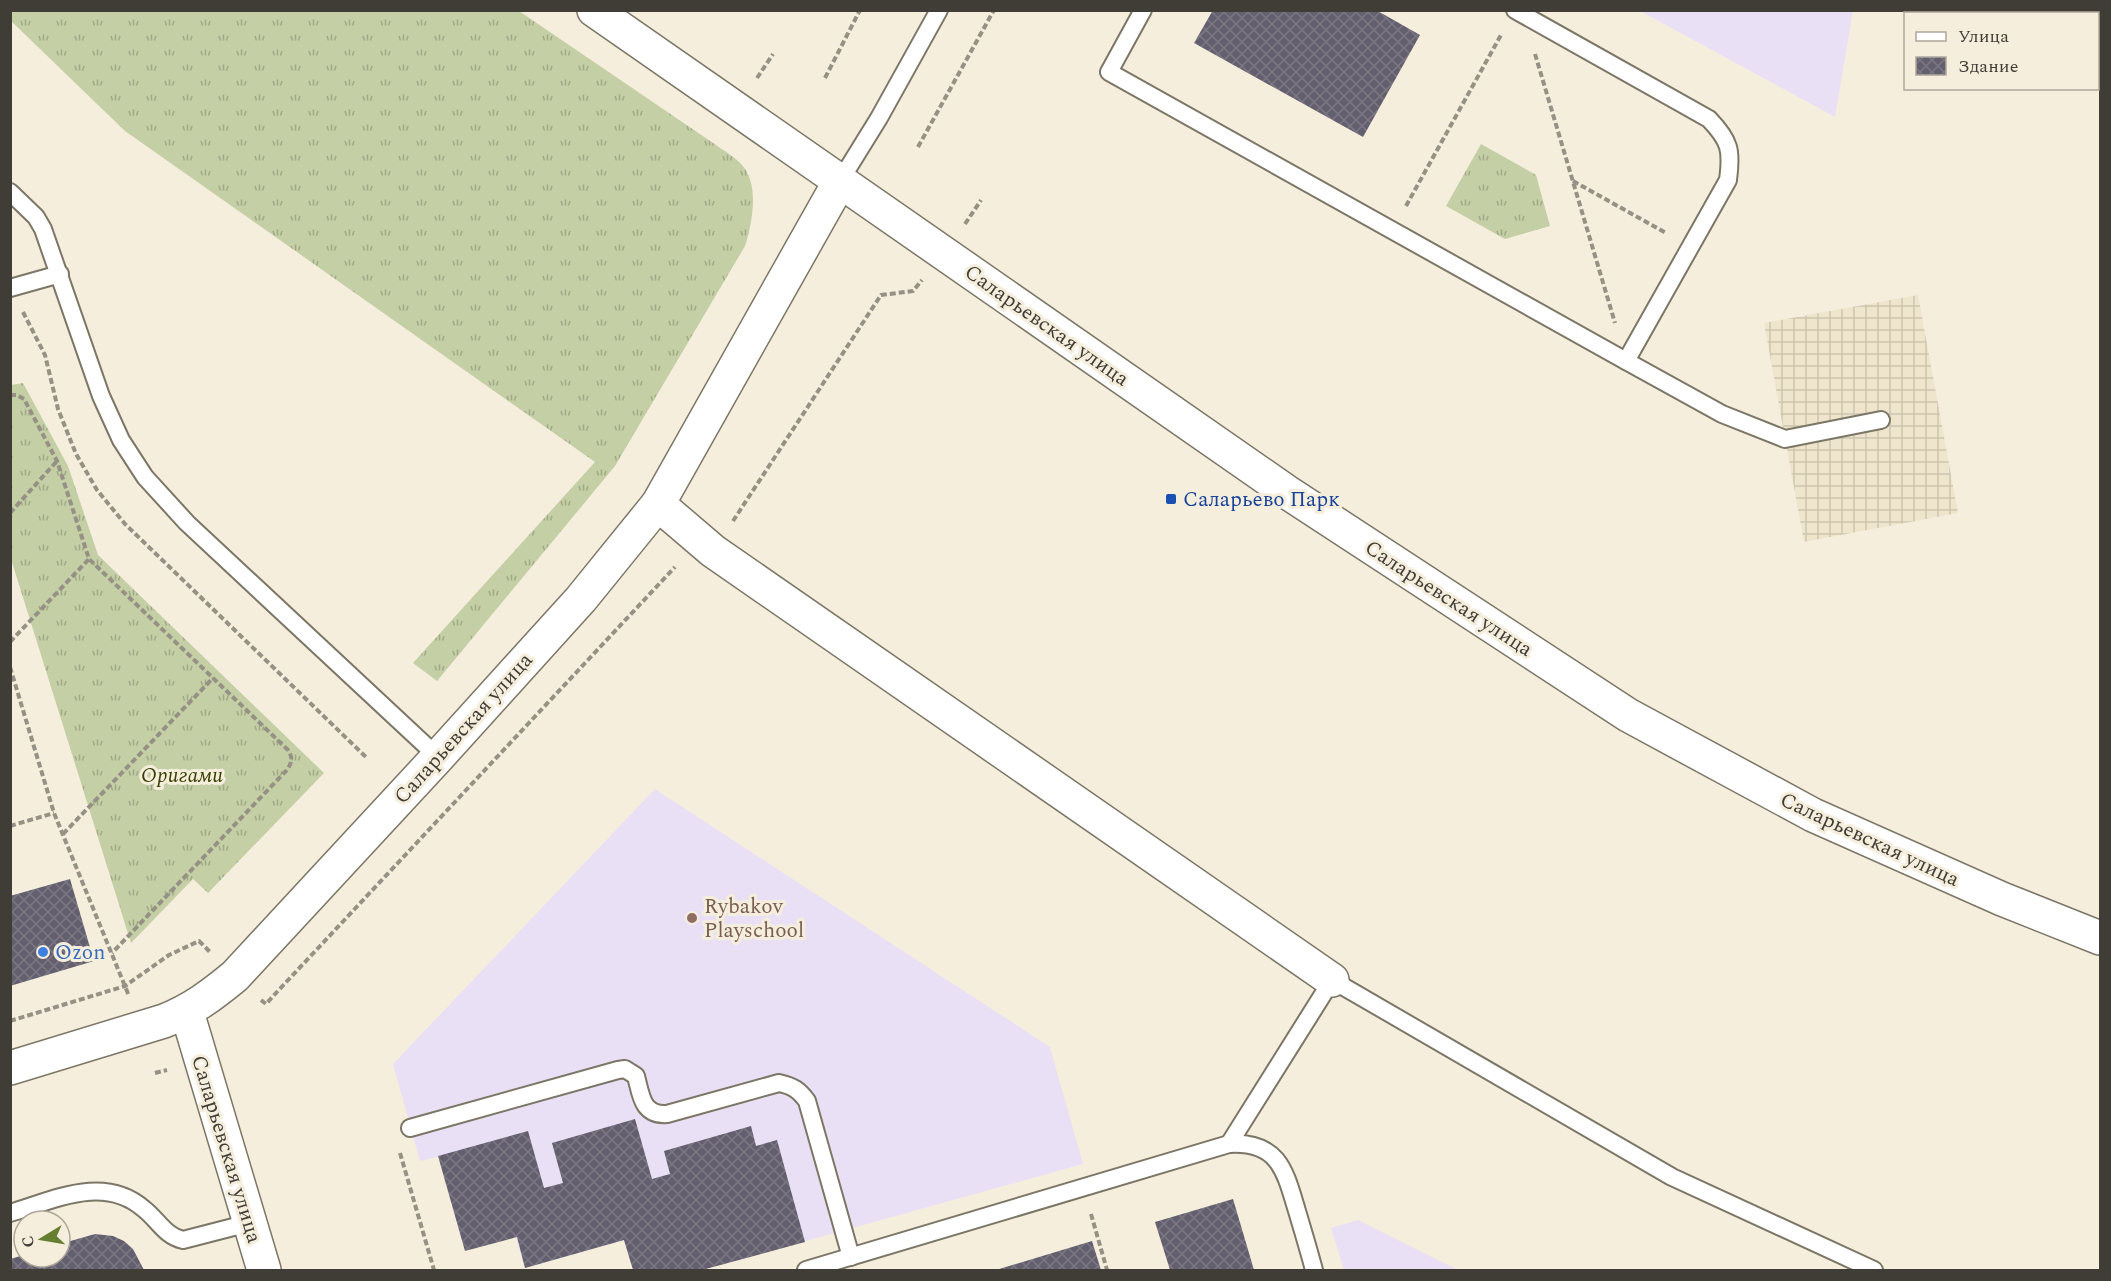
<svg xmlns="http://www.w3.org/2000/svg" width="2111" height="1281" font-family="Spectral,serif">
<style>
.industrial{fill:url(#industrial-grid)}
.education{fill:#eae0f5}
.grass{fill:url(#grass-tufts)}
.building{fill:url(#building-cross-hatch)}
.lines{fill:none;stroke-linecap:round;stroke-linejoin:round}
.lane-casing{stroke:#7c7666;stroke-width:20}
.street-casing{stroke:#7c7666;stroke-width:36}
.secondary-casing{stroke:#7c7666;stroke-width:36}
.path{stroke:#969185;stroke-width:4;stroke-dasharray:6 3;stroke-linecap:butt}
.lane{stroke:#fff;stroke-width:16}
.street{stroke:#fff;stroke-width:33}
.secondary{stroke:#fff;stroke-width:33}
.transit-dot{fill:#1a4fb4;stroke:#f6eedd;stroke-width:2}
.education-dot{fill:#8d6e63;stroke:#f6eedd;stroke-width:2}
.shop-dot{fill:#3f7fe0;stroke:#f6eedd;stroke-width:2}
.labels{text-anchor:middle;stroke-width:6;stroke-linejoin:round;paint-order:stroke}
.street-label{font-size:21px;fill:#403d36;stroke:#f6eedd}
.transit-label{font-size:21px;fill:#164399;stroke:#f6eedd;text-anchor:start}
.park-label{font-size:21px;font-style:italic;fill:#364000;stroke:#f6eedd}
.education-label{font-size:21px;fill:#785e54;stroke:#f6eedd;text-anchor:start}
.shop-label{font-size:21px;fill:#366cbe;stroke:#f6eedd;text-anchor:start}
</style>
<defs>
<pattern id="industrial-grid" width="8" height="8" patternUnits="userSpaceOnUse" patternTransform="scale(1.5)"><rect width="8" height="8" fill="#efe5cc"/><path d="M0 4h8M4 0v8" fill="none" stroke="#cec5b0"/></pattern>
<pattern id="grass-tufts" width="24" height="20" patternUnits="userSpaceOnUse" patternTransform="scale(1.5)"><rect width="24" height="20" fill="#c4cfa5"/><path d="M3 7l-1-3M5 7V3M7 7l1-3M15 17l-1-3M17 17v-4M19 17l1-3" fill="none" stroke="#a1a987"/></pattern>
<pattern id="building-cross-hatch" width="8" height="8" patternUnits="userSpaceOnUse" patternTransform="scale(1.5)"><rect width="8" height="8" fill="#635f6e"/><path d="M0 0l8 8M0 8l8-8" fill="none" stroke="#7c7883"/></pattern>
</defs>
<rect width="100%" height="100%" fill="#f6eedd"/>
<path class="industrial" d="M1918,295L1958,513L1804,542L1764,323Z"/>
<g class="education">
<path d="M1640,11H1853L1835,117Z"/>
<path d="M655,789L1050,1047L1083,1164L702,1270H633L624,1240L525,1268L516,1237L438,1157L420,1161L393,1064Z"/>
<path d="M1358,1220L1458,1270H1344L1331,1228Z"/>
</g>
<g class="grass">
<path d="M10,11H519L716,145C724,151 735,157 742,165C760,185 752,224 745,246L615,466L437,681L413,663L595,462L125,131L11,21Z"/>
<path d="M1481,144L1536,175L1550,226L1505,239L1446,206Z"/>
<path d="M23,383L68,466L98,555L324,773L208,893L193,879L131,943L11,559V385Z"/>
</g>
<g class="building">
<path d="M1213,10H1376L1420,35L1363,137L1194,43Z"/>
<path d="M70,879L94,961L10,986V896Z"/>
<path d="M635,1119L652,1179L670,1174L664,1151L751,1126L756,1146L777,1140L805,1242L702,1270H633L624,1240L525,1268L517,1237L465,1251L438,1156L528,1131L544,1188L563,1183L552,1143Z"/>
<path d="M1233,1199L1254,1270H1170L1155,1222Z"/>
<path d="M95,1234L113,1236L124,1241L133,1249L144,1270H10V1259L24,1255V1257H60V1244Z"/>
<path d="M1092,1241L1101,1270H996Z"/>
</g>
<g class="lines">
<defs>
<g id="lane">
<path d="M1143,10L1109,72L1626,361L1728,180C1732,150 1730,141 1709,119L1515,10"/>
<path d="M840,181L879,118L939,10"/>
<path d="M10,192L36,217L43,229L101,396L121,440L145,477L187,523L438,757"/>
<path d="M10,288L60,274"/>
<path d="M1626,361L1722,414L1785,439L1881,420"/>
<path d="M410,1128L618,1070L625,1069L636,1076C641,1095 642,1116 667,1114L779,1083C793,1086 799,1090 807,1101L851,1257"/>
<path d="M1229,1144L1332,980L1672,1177L1874,1270"/>
<path d="M10,1213C54,1200 104,1174 144,1209C158,1220 165,1236 183,1240L249,1223"/>
<path d="M806,1270L1229,1144C1279,1141 1285,1171 1297,1211C1303,1231 1309,1251 1314,1270"/>
</g>
<g id="street">
<path d="M658,504L713,551L1332,980"/>
<path d="M187,1012L264,1270"/>
<path d="M10,1068L164,1021C192,1010 212,995 235,976L438,757L581,599L658,504L840,181"/>
</g>
<path id="secondary" d="M594,10L1287,492L1628,715L1813,815L2002,899L2100,938"/>
</defs>
<use href="#lane" class="lane-casing"/>
<use href="#street" class="street-casing"/>
<use href="#secondary" class="secondary-casing"/>
<g class="path">
<path d="M1535,54L1615,323"/>
<path d="M757,78L773,54"/>
<path d="M825,78L860,10"/>
<path d="M918,147L994,10"/>
<path d="M1573,181L1666,233"/>
<path d="M1406,206L1501,35"/>
<path d="M965,224L981,200"/>
<path d="M23,312L45,355L58,409L76,454L97,490L125,524L368,759"/>
<path d="M10,395H17L24,399L57,461L89,559L288,750C293,758 292,762 287,770L112,953"/>
<path d="M10,513L57,461"/>
<path d="M733,521L881,295L913,291L922,280"/>
<path d="M10,642L89,559"/>
<path d="M10,667L54,813L129,996"/>
<path d="M10,826L54,813"/>
<path d="M63,834L213,678"/>
<path d="M261,1000L266,1004L276,993L675,567"/>
<path d="M10,1021L125,986L169,955L199,941L210,952"/>
<path d="M155,1073L167,1070"/>
<path d="M400,1153L434,1270"/>
<path d="M1091,1214L1107,1270"/>
</g>
<use href="#lane" class="lane"/>
<use href="#street" class="street"/>
<use href="#secondary" class="secondary"/>
</g>
<rect class="transit-dot" x="1165" y="493" width="12" height="12" rx="3"/>
<circle class="education-dot" cx="692" cy="918" r="6"/>
<circle class="shop-dot" cx="43" cy="952" r="6"/>
<g class="labels">
<g class="street-label">
<text transform="translate(1047 325) rotate(35)" y="7">Саларьевская улица</text>
<text transform="translate(1449 598) rotate(33)" y="7">Саларьевская улица</text>
<text transform="translate(463 728) rotate(-48)" y="7">Саларьевская улица</text>
<text transform="translate(1870 839) rotate(25)" y="7">Саларьевская улица</text>
<text transform="translate(227 1149) rotate(73)" y="7">Саларьевская улица</text>
</g>
<g class="transit-label">
<text x="1183" y="506">Саларьево Парк</text>
</g>
<g class="park-label">
<text x="182" y="782">Оригами</text>
</g>
<g class="education-label">
<text x="704" y="913">Rybakov<tspan x="704" dy="24">Playschool</tspan></text>
</g>
<g class="shop-label">
<text x="55" y="959">Ozon</text>
</g>
</g>
<rect width="2111" height="1281" fill="none" stroke="#403d36" stroke-width="24"/>
<rect x="1904" y="12" width="195" height="78" fill="#f6eedd" stroke="#ada79a" stroke-width="1.5"/>
<rect x="1916" y="32" width="30" height="9" fill="#ffffff" stroke="#ada79a" stroke-width="1.5"/>
<text x="1958" y="42" font-size="18" fill="#403d36">Улица</text>
<rect x="1916" y="57" width="30" height="18" fill="url(#building-cross-hatch)" stroke="#ada79a" stroke-width="1.5"/>
<text x="1958" y="72" font-size="18" fill="#403d36">Здание</text>
<g transform="translate(42 1239) rotate(259)"><circle r="28" fill="#f6eedd" stroke="#ada79a" stroke-width="1.5"/>
<path d="M0-4.5L10 22L0 15L-10 22Z" fill="#667e31"/>
<text y="-9" font-size="16" font-weight="bold" text-anchor="middle" fill="#403d36">С</text>
</g>
</svg>
